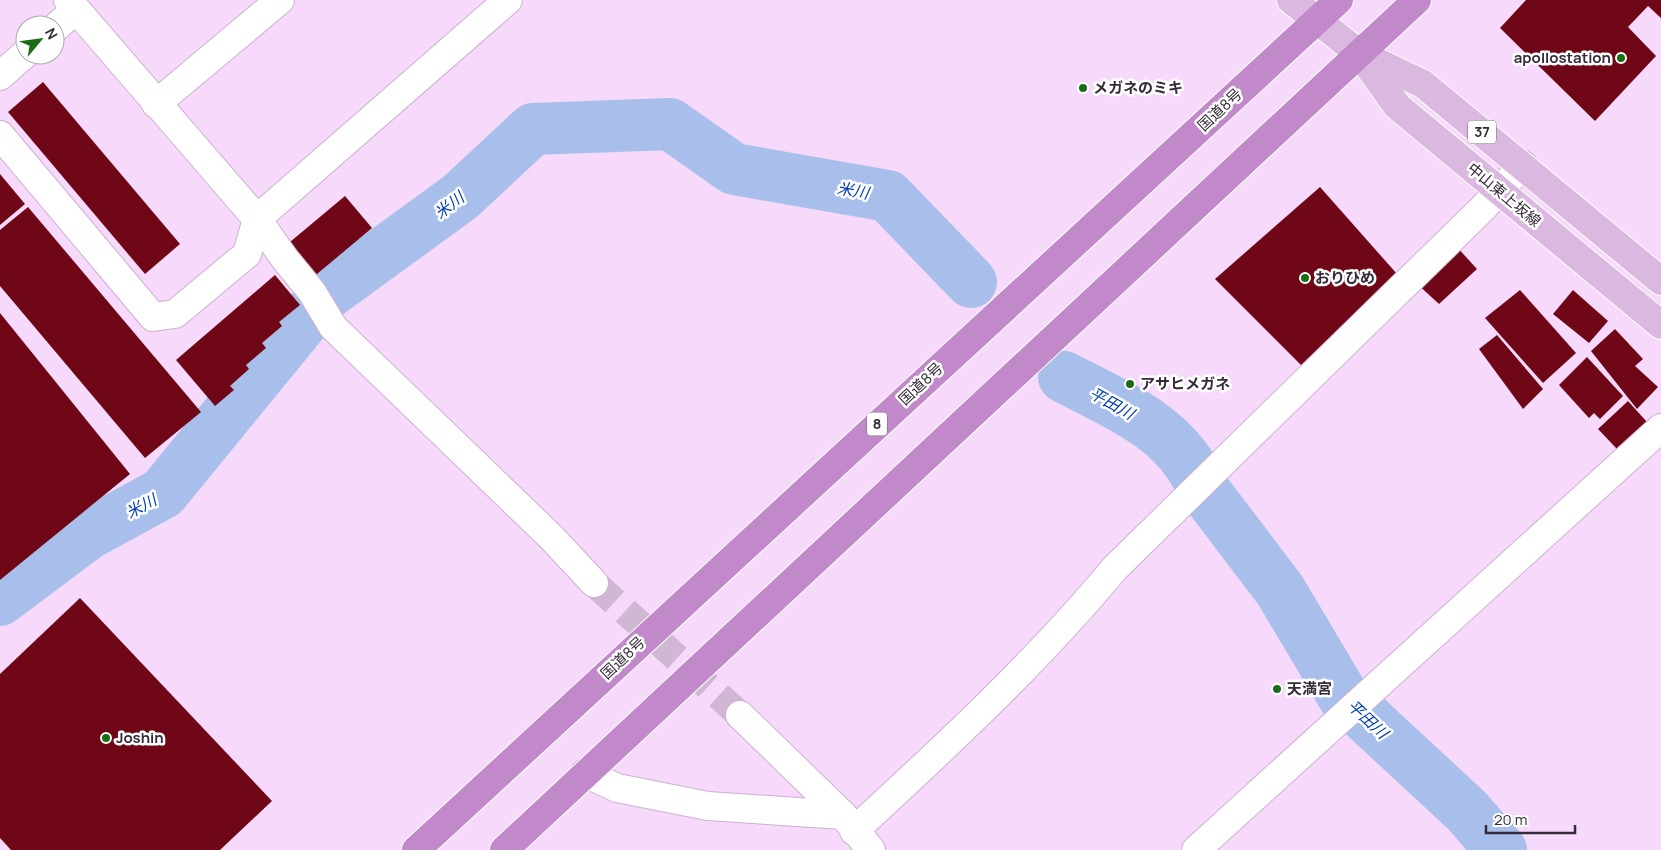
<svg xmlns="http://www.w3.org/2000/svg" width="1661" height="850" font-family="Manrope,'Noto Sans JP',sans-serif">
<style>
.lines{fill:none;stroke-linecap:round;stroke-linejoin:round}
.river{stroke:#a7bfea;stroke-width:52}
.building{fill:#6f0716}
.minor-tunnel{stroke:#d0b7d4;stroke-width:28;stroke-dasharray:28 14;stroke-linecap:butt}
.minor-casing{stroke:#ccb0d0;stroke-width:30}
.major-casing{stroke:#fff;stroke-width:30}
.highway-casing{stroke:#fff;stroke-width:30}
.minor{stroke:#fff;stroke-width:28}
.major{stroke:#dab8df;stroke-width:28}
.highway{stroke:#c189c9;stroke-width:28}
.poi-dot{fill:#1a6d14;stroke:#fff;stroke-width:2}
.labels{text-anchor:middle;stroke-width:5;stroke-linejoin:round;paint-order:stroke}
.shield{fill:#fff;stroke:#726a73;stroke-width:1}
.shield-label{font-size:14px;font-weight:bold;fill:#352a37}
.poi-label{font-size:15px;font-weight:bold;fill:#352a37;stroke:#fff;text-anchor:start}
.street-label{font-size:15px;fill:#352a37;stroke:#fff}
.water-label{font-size:16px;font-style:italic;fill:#003eb7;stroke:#fff}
</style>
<rect width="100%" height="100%" fill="#f7dafb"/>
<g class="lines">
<g class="river">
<path d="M1064,377C1114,403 1170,425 1197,477"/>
<path d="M1207,494L1280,590L1343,696L1467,811L1501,850"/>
<path d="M0,600L88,534L163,493L324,296L460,197L533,129L670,124L734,169L888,196L971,282"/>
</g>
</g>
<g class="building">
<path d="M1526,0H1661V18L1648,6L1628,27L1656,56L1595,121L1500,28Z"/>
<path d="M43,82L180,244L145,274L8,112Z"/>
<path d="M0,174L25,204L0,225Z"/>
<path d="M1320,187L1397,274L1301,365L1215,279Z"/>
<path d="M345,196L372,228L311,279L284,247Z"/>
<path d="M28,207L201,412L145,458L0,286V230Z"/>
<path d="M1456,246L1477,269L1439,304L1415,282Z"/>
<path d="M275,275L300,305L279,322L282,326L262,343L266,348L246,365L249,369L230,386L234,390L215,406L176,360Z"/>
<path d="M1520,290L1576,353L1543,383L1485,318Z"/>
<path d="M1573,290L1608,321L1589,343L1553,314Z"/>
<path d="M0,313L130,474L0,580Z"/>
<path d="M1615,329L1643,359L1635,366L1658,387L1637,409L1591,351Z"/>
<path d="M1497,335L1543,389L1523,409L1479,349Z"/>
<path d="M1587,357L1623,396L1600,419L1594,413L1589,418L1559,385Z"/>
<path d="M1628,401L1647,422L1617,449L1598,429Z"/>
<path d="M80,598L272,801L220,850H11L0,838V674Z"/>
</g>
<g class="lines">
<path class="minor-tunnel" d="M594,583L740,715"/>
<defs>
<g id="minor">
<path d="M68,0L257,219L285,259L312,292L333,327L552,538L594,583"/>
<path d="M55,28L75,10"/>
<path d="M0,76L25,54"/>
<path d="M156,104L280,0"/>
<path d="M0,135L153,317L175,314L247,254L257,219L508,0"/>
<path d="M740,715L843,815"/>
<path d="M585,773L617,788L708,806L843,815L871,850"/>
<path d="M854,831C945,747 1036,663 1115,568L1484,207L1523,165"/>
<path d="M1196,850L1661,428"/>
</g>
<g id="major">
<path d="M1291,0L1360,54L1423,84L1661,281"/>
<path d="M1362,57L1397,106L1661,325"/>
</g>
<g id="highway">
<path d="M416,850L1339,0"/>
<path d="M504,850L1417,0"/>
</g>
</defs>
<use href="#minor" class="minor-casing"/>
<use href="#major" class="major-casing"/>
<use href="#highway" class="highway-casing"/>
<use href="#minor" class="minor"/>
<use href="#major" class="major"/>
<use href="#highway" class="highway"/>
</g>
<g class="poi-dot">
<circle cx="1621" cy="58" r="5"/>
<circle cx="1083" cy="88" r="5"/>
<circle cx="1305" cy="278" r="5"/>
<circle cx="1130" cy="384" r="5"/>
<circle cx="1277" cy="689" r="5"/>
<circle cx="106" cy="738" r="5"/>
</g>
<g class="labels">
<g class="shield">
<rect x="1468" y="120.5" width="28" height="23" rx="4"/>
<rect x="867" y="412.5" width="20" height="23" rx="4"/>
</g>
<g class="shield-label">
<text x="1482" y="137">37</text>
<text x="877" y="429">8</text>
</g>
<g class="poi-label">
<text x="1611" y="63" text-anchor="end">apollostation</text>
<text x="1093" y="93">メガネのミキ</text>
<text x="1315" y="283">おりひめ</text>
<text x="1140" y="389">アサヒメガネ</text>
<text x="1287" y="694">天満宮</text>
<text x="116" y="743">Joshin</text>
</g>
<g class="street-label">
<text transform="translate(1220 110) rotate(-43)" y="5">国道8号</text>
<text transform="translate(1504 195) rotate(40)" y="5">中山東上坂線</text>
<text transform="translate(921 384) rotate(-43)" y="5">国道8号</text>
<text transform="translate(623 658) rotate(-43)" y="5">国道8号</text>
</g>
<g class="water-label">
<text transform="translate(853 190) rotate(10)" y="6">米川</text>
<text transform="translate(449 205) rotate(-38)" y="6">米川</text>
<text transform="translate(1112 403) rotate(29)" y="6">平田川</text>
<text transform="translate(141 506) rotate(-28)" y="6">米川</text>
<text transform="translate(1368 719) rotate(43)" y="6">平田川</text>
</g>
</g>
<g transform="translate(40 40) rotate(61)"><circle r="24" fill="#ffffff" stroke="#aeaaaf"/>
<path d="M0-4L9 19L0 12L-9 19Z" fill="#1a6d14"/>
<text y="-8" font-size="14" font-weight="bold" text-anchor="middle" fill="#352a37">N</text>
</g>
<path d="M1486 825v8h89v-8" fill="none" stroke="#352a37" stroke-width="2.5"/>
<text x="1494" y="825" font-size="15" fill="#352a37" stroke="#ffffff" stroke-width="4" paint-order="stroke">20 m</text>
</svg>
